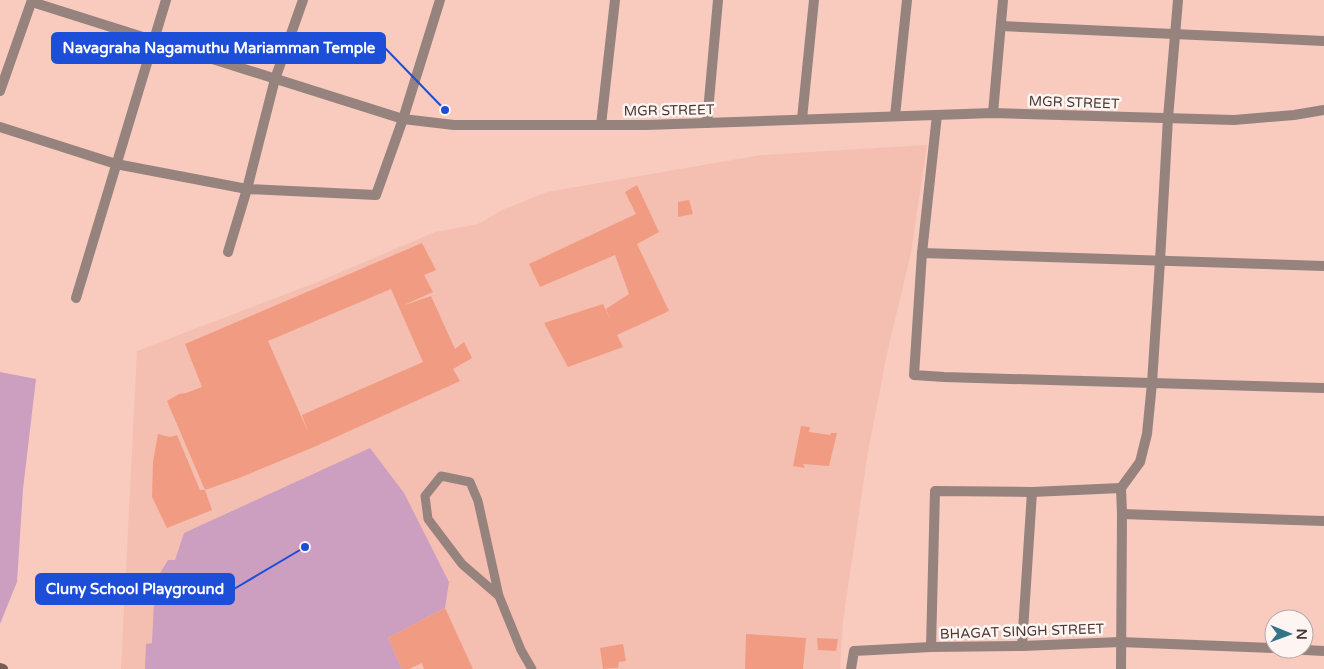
<svg xmlns="http://www.w3.org/2000/svg" width="1324" height="669" font-family="'Varela Round',sans-serif">
<style>
.built{fill:#f4bfb0}
.green{fill:#cc9ebf}
.building{fill:#f19b82;fill-rule:evenodd}
.lines{fill:none;stroke-linecap:round;stroke-linejoin:round}
.lane{stroke:#96837e;stroke-width:9}
.street{stroke:#96837e;stroke-width:10}
.secondary{stroke:#765c54;stroke-width:10}
.labels{text-anchor:middle;stroke-width:5;stroke-linejoin:round;paint-order:stroke}
.street-label{font-size:14px;fill:#4a3833;stroke:#fef5f2}
.leader{fill:none;stroke:#1d4ed8;stroke-width:2}
.callout-dot{fill:#1d4ed8;stroke:#fef5f2;stroke-width:2}
.callout{fill:#1d4ed8;stroke:#1d4ed8;stroke-width:2}
.callout-label{font-size:15px;text-anchor:middle;font-weight:bold;fill:#fff}
</style>
<rect width="100%" height="100%" fill="#f8cbbe"/>
<path class="built" d="M927,145L911,253L888,349L868,452L843,621L840,669H121L137,351L315,283L435,232L478,224L504,209L547,192L761,155Z"/>
<g class="green">
<path d="M0,372L36,379L23,489L17,582L0,624Z"/>
<path d="M370,448L404,493L449,582L445,608L388,638L402,669H145L146,644L152,643L155,581L168,560H175L184,533Z"/>
</g>
<g class="building">
<path d="M637,185L659,232L637,244L669,311L617,335L623,347L568,367L544,323L603,304L611,321L606,309L629,294L615,255L540,287L529,264L636,214L625,192Z"/>
<path d="M689,200L693,214L678,217V202Z"/>
<path d="M422,243L436,270L424,275L433,292L402,306L431,296L455,349L464,342L472,358L453,369L460,381L314,447L239,478L205,490L212,510L167,528L152,497L153,462L158,434L170,437L177,435L200,490H205L167,401L179,394L186,393L202,387L185,344ZM391,289L423,362L302,415L308,432L268,341Z"/>
<path d="M801,426L810,427L809,432L830,435L831,433H837L829,466L803,464L805,468L793,466Z"/>
<path d="M445,608L473,669H424L422,663L409,669H402L388,638Z"/>
<path d="M746,634L806,638L803,669H745Z"/>
<path d="M817,638L838,639L836,651L818,650Z"/>
<path d="M623,644L626,661L619,662L618,668L603,669L600,648Z"/>
</g>
<g class="lines">
<path class="lane" d="M499,596L462,564L428,519L425,496L441,476L470,482L478,501L499,596L521,650L532,669"/>
<g class="street">
<path d="M32,2L403,119L454,125H646L993,113L1234,120L1294,115L1324,110"/>
<path d="M1001,26L1324,41"/>
<path d="M0,91L32,0"/>
<path d="M993,113L1003,0"/>
<path d="M937,115L922,253L914,375L944,377L1324,388"/>
<path d="M895,116L907,0"/>
<path d="M802,119L814,0"/>
<path d="M707,123L718,0"/>
<path d="M601,125L615,0"/>
<path d="M0,127L116,164L247,189L376,195L403,119L440,0"/>
<path d="M228,252L247,189L275,79L303,0"/>
<path d="M922,253L1324,266"/>
<path d="M76,298L166,0"/>
<path d="M1121,488L1140,462L1147,434L1152,383L1160,261L1168,118L1178,0"/>
<path d="M1122,514L1324,521"/>
<path d="M1022,646L1032,492"/>
<path d="M931,647L935,491L1032,492L1121,488L1122,514L1121,669"/>
<path d="M1286,649L1324,651"/>
<path d="M851,669L854,651L931,647L1022,646L1120,642L1274,648"/>
</g>
<path class="secondary" d="M0,668L3,669"/>
</g>
<g class="labels">
<g class="street-label">
<text transform="translate(1074 102) rotate(2)" y="5">MGR STREET</text>
<text transform="translate(669 110) rotate(-1)" y="5">MGR STREET</text>
<text transform="translate(1022 631) rotate(-2)" y="5">BHAGAT SINGH STREET</text>
</g>
</g>
<path class="leader" d="M445 110L385 48M305 547L234 589"/>
<g class="callout-dot">
<circle cx="445" cy="110" r="5"/>
<circle cx="305" cy="547" r="5"/>
</g>
<g class="callout">
<rect x="52" y="33" width="333" height="30" rx="5"/>
<rect x="36" y="574" width="198" height="30" rx="5"/>
</g>
<g class="callout-label">
<text x="219" y="53">Navagraha Nagamuthu Mariamman Temple</text>
<text x="135" y="594">Cluny School Playground</text>
</g>
<g transform="translate(1289 634) rotate(91)"><circle r="24" fill="#fef5f2" stroke="#b6a9a6"/>
<path d="M0-4L9 19L0 12L-9 19Z" fill="#327586"/>
<text y="-8" font-size="14" font-weight="bold" text-anchor="middle" fill="#4a3833">N</text>
</g>
</svg>
